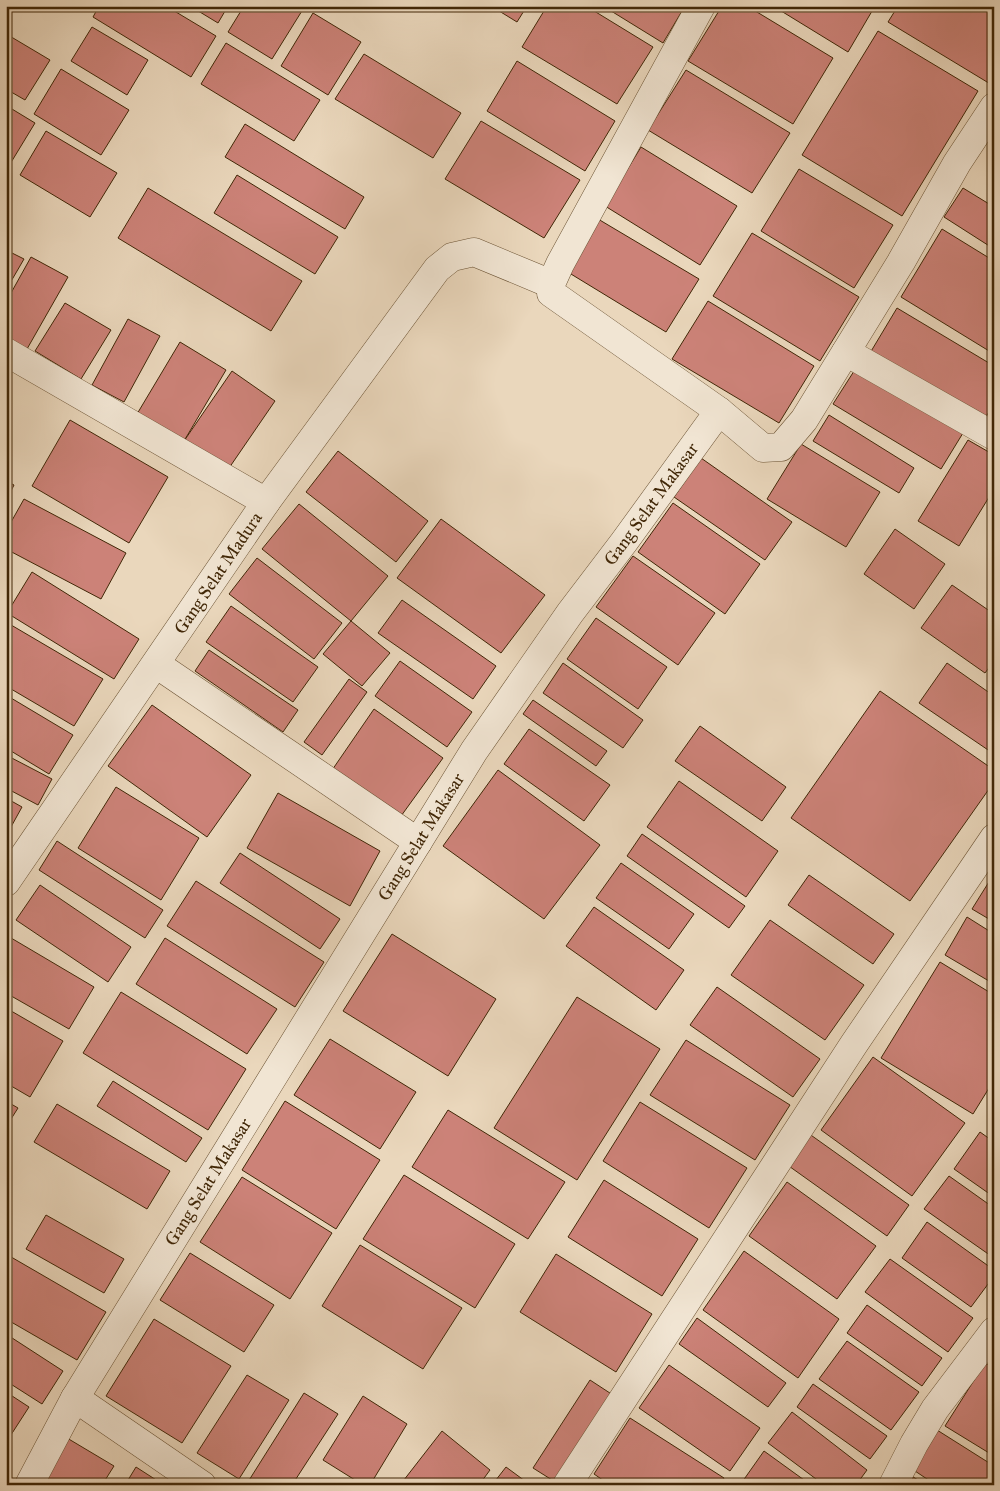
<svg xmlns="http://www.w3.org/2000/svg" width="1000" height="1491" font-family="'IM FELL Great Primer',serif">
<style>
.building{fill:#cc8278;stroke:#412707}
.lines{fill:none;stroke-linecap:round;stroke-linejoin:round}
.street-casing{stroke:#6b5334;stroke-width:29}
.street{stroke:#f1e5d3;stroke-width:28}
.labels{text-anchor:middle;stroke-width:4;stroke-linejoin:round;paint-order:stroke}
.street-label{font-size:18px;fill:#412707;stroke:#f1e5d3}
</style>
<rect width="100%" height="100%" fill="#ead7bc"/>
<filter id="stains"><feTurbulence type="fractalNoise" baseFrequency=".004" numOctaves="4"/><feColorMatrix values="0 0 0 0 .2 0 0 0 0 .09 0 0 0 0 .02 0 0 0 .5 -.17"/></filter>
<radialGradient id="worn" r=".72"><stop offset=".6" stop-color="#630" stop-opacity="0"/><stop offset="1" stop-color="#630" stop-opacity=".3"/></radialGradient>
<g class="building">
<path d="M99,6H166L216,36L191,77L93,17Z"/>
<path d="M190,6H228L218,23Z"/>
<path d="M244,6H305L272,59L228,32Z"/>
<path d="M491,6H527L517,22Z"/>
<path d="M547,6H586L653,47L617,104L522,47Z"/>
<path d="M603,6H685L663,43Z"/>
<path d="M722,6H747L833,58L793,124L688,61Z"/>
<path d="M773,6H875L848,52Z"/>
<path d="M898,6H994V82L992,85L888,22Z"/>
<path d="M313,13L361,42L328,95L281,66Z"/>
<path d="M92,27L148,60L127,95L71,61Z"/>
<path d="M878,31L978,91L902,216L802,155Z"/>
<path d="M8,35L50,60L25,100L6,89V38Z"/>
<path d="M226,43L320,100L294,141L201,84Z"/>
<path d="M364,54L461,113L433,158L335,99Z"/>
<path d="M517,61L615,121L585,171L487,111Z"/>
<path d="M61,69L129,110L101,155L34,114Z"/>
<path d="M686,70L790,133L752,193L648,130Z"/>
<path d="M7,106L35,123L7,169L6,168Z"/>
<path d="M481,121L580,180L544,238L445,179Z"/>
<path d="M245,124L364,197L345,229L225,157Z"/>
<path d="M46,131L117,173L90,217L20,175Z"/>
<path d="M641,147L737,206L700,265L605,206Z"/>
<path d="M799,169L893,225L854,288L761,231Z"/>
<path d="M237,175L338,237L315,274L214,213Z"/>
<path d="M148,188L302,281L271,331L118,238Z"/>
<path d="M963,188L994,207V249L944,217Z"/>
<path d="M598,219L699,279L666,332L566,271Z"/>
<path d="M942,229L994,261V354L901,297Z"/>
<path d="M752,233L859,297L820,361L713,296Z"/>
<path d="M6,250L24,259L6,290Z"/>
<path d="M31,257L68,277L27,349L6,337V302Z"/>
<path d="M708,301L814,366L779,423L672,359Z"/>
<path d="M65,303L111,330L81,379L35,351Z"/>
<path d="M897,308L994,366V404L980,426L867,358Z"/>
<path d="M128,319L160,336L124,402L92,385Z"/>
<path d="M180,342L226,370L184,441L137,414Z"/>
<path d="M856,368L963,433L941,469L833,404Z"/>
<path d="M232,371L275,401L227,471L184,441Z"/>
<path d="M829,415L914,468L899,493L813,441Z"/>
<path d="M70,420L168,477L129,543L32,486Z"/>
<path d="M968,440L994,455V489L959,546L918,521Z"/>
<path d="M801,444L880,492L846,547L767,499Z"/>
<path d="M338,451L428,521L396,562L306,492Z"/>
<path d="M701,458L792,522L765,560L674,497Z"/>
<path d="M6,481L14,485L6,501Z"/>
<path d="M24,499L126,553L101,599L6,549V531Z"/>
<path d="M673,503L760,564L725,614L638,552Z"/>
<path d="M299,504L388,576L351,621L262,549Z"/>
<path d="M441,519L545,595L501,653L397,578Z"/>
<path d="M895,529L945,564L914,609L864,574Z"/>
<path d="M633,556L715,613L678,665L596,607Z"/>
<path d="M257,558L342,623L314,659L229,594Z"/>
<path d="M32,572L139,639L114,679L7,613Z"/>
<path d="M952,585L994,614V661L985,673L921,628Z"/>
<path d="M402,600L496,666L473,699L378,633Z"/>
<path d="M231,606L318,667L293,702L206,642Z"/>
<path d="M596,618L667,667L638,709L567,659Z"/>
<path d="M351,621L390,653L362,686L323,654Z"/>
<path d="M6,622L103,679L74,726L6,686Z"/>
<path d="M209,650L298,710L283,732L195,671Z"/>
<path d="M400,661L472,712L447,747L375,696Z"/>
<path d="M563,663L643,720L623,748L543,693Z"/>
<path d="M947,663L994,696V754L919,703Z"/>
<path d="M349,679L367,692L322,755L304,742Z"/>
<path d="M880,691L994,770V782L910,901L791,818Z"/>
<path d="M6,695L73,735L49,774L6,748Z"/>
<path d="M533,700L607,751L596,766L523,714Z"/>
<path d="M152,705L251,775L207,837L108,766Z"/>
<path d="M374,709L443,758L396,823L328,776Z"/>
<path d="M700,726L786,787L762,821L675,761Z"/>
<path d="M529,729L610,785L584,821L504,764Z"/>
<path d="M6,755L52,779L38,805L6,788Z"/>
<path d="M498,770L600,845L544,919L443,846Z"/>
<path d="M679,781L778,851L746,897L647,827Z"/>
<path d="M116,787L199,838L161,900L78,848Z"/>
<path d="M278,793L380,851L350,906L247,848Z"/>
<path d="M6,798L22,807L6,836Z"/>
<path d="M642,834L745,906L729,928L627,856Z"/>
<path d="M57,841L163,910L145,938L39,870Z"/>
<path d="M240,853L340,919L320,949L220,883Z"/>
<path d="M621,863L694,914L669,949L596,898Z"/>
<path d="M809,875L894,934L873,964L788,905Z"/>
<path d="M992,877H994V922L972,909Z"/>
<path d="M196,881L324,962L295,1007L167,926Z"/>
<path d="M40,885L131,947L108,982L16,920Z"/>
<path d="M594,907L684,970L656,1010L566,946Z"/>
<path d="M967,917L994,934V984L945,955Z"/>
<path d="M770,920L864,985L825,1040L731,975Z"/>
<path d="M392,934L496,999L448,1076L343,1011Z"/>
<path d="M6,935L94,987L69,1029L6,993Z"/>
<path d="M165,938L277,1009L247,1054L136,984Z"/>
<path d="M940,962L994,995V1080L973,1114L881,1058Z"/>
<path d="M717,987L820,1059L793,1097L690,1025Z"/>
<path d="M121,992L246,1069L208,1130L83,1053Z"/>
<path d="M577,997L660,1049L577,1180L494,1128Z"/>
<path d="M6,1008L63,1041L30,1097L6,1083Z"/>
<path d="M330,1039L416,1092L380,1149L294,1095Z"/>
<path d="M686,1040L790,1105L755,1160L650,1095Z"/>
<path d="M873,1057L965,1123L912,1196L821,1130Z"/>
<path d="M113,1081L202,1138L186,1162L97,1106Z"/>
<path d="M6,1101L18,1108L6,1127Z"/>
<path d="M285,1101L380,1160L336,1229L242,1170Z"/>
<path d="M640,1102L747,1168L709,1228L603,1161Z"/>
<path d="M57,1104L170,1171L147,1209L34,1142Z"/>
<path d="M448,1110L565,1182L528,1239L412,1167Z"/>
<path d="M980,1132L994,1142V1197L954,1169Z"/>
<path d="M808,1133L909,1205L887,1236L786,1164Z"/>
<path d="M404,1175L515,1244L475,1308L363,1239Z"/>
<path d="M949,1176L994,1208V1258L924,1209Z"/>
<path d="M242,1177L332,1233L290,1299L200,1242Z"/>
<path d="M604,1180L698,1239L662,1296L568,1237Z"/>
<path d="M787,1182L876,1246L837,1299L749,1236Z"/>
<path d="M46,1215L124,1259L104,1293L26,1249Z"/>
<path d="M927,1222L994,1270V1276L971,1307L902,1258Z"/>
<path d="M360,1245L462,1308L423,1369L322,1306Z"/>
<path d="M744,1251L839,1319L798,1378L703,1310Z"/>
<path d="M190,1253L274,1305L244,1352L160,1300Z"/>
<path d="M6,1254L106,1312L77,1360L6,1319Z"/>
<path d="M556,1254L652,1314L616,1372L520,1312Z"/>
<path d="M890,1259L973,1318L948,1352L865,1292Z"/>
<path d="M867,1305L942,1358L922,1386L847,1333Z"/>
<path d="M697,1318L786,1383L768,1407L679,1344Z"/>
<path d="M154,1319L231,1366L182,1443L106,1396Z"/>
<path d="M6,1334L63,1371L42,1404L6,1381Z"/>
<path d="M847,1341L919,1392L891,1430L819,1379Z"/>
<path d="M985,1363L994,1368V1456L945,1426Z"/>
<path d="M669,1365L760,1428L730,1471L639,1408Z"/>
<path d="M247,1375L289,1400L239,1479L197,1453Z"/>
<path d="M590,1380L616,1397L560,1485L533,1468Z"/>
<path d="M813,1384L887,1436L870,1459L797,1407Z"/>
<path d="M6,1392L29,1407L7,1441H6Z"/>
<path d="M304,1393L338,1414L292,1485H246Z"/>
<path d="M363,1396L407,1424L370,1485H363L323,1460Z"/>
<path d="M792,1412L867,1470L856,1485H824L768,1443Z"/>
<path d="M630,1418L724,1478L720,1485H610L594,1474Z"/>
<path d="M937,1430L994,1466V1485H936L912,1469Z"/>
<path d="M442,1431L490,1470L479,1485H400Z"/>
<path d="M67,1438L114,1466L102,1485H39Z"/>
<path d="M764,1451L811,1485H740Z"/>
<path d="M136,1467L164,1485H125Z"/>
<path d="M506,1467L525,1481L523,1485H492Z"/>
<path d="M910,1475L926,1485H903Z"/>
</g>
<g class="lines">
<defs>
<g id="street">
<path d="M701,6L560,264L551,284V293L719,411L763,448L781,447L804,420L901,262L957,163L994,107"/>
<path d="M6,352L266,502"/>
<path d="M846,352L994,436"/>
<path d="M156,664L418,842"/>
<path d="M6,882L266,502L437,269L452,257L474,252L551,284"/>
<path d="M75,1398L202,1485"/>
<path d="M29,1485L75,1398L474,751L570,613L624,542L719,411"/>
<path d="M567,1485L854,1044L994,838"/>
<path d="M893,1485L914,1444L935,1409L994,1331"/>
</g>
</defs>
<use href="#street" class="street-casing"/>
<use href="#street" class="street"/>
</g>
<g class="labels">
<g class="street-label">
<text transform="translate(651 504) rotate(-54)" y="6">Gang Selat Makasar</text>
<text transform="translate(218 573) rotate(-56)" y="6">Gang Selat Madura</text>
<text transform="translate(421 837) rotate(-58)" y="6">Gang Selat Makasar</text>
<text transform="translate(208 1182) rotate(-58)" y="6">Gang Selat Makasar</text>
</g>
</g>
<rect width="1000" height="1491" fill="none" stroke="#ead7bc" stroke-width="25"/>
<rect x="8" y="8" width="985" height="1476" fill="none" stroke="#412707" stroke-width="2.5"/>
<rect x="12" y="12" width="975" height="1466" fill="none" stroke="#412707"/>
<rect width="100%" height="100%" filter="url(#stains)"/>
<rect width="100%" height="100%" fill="url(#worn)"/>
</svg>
